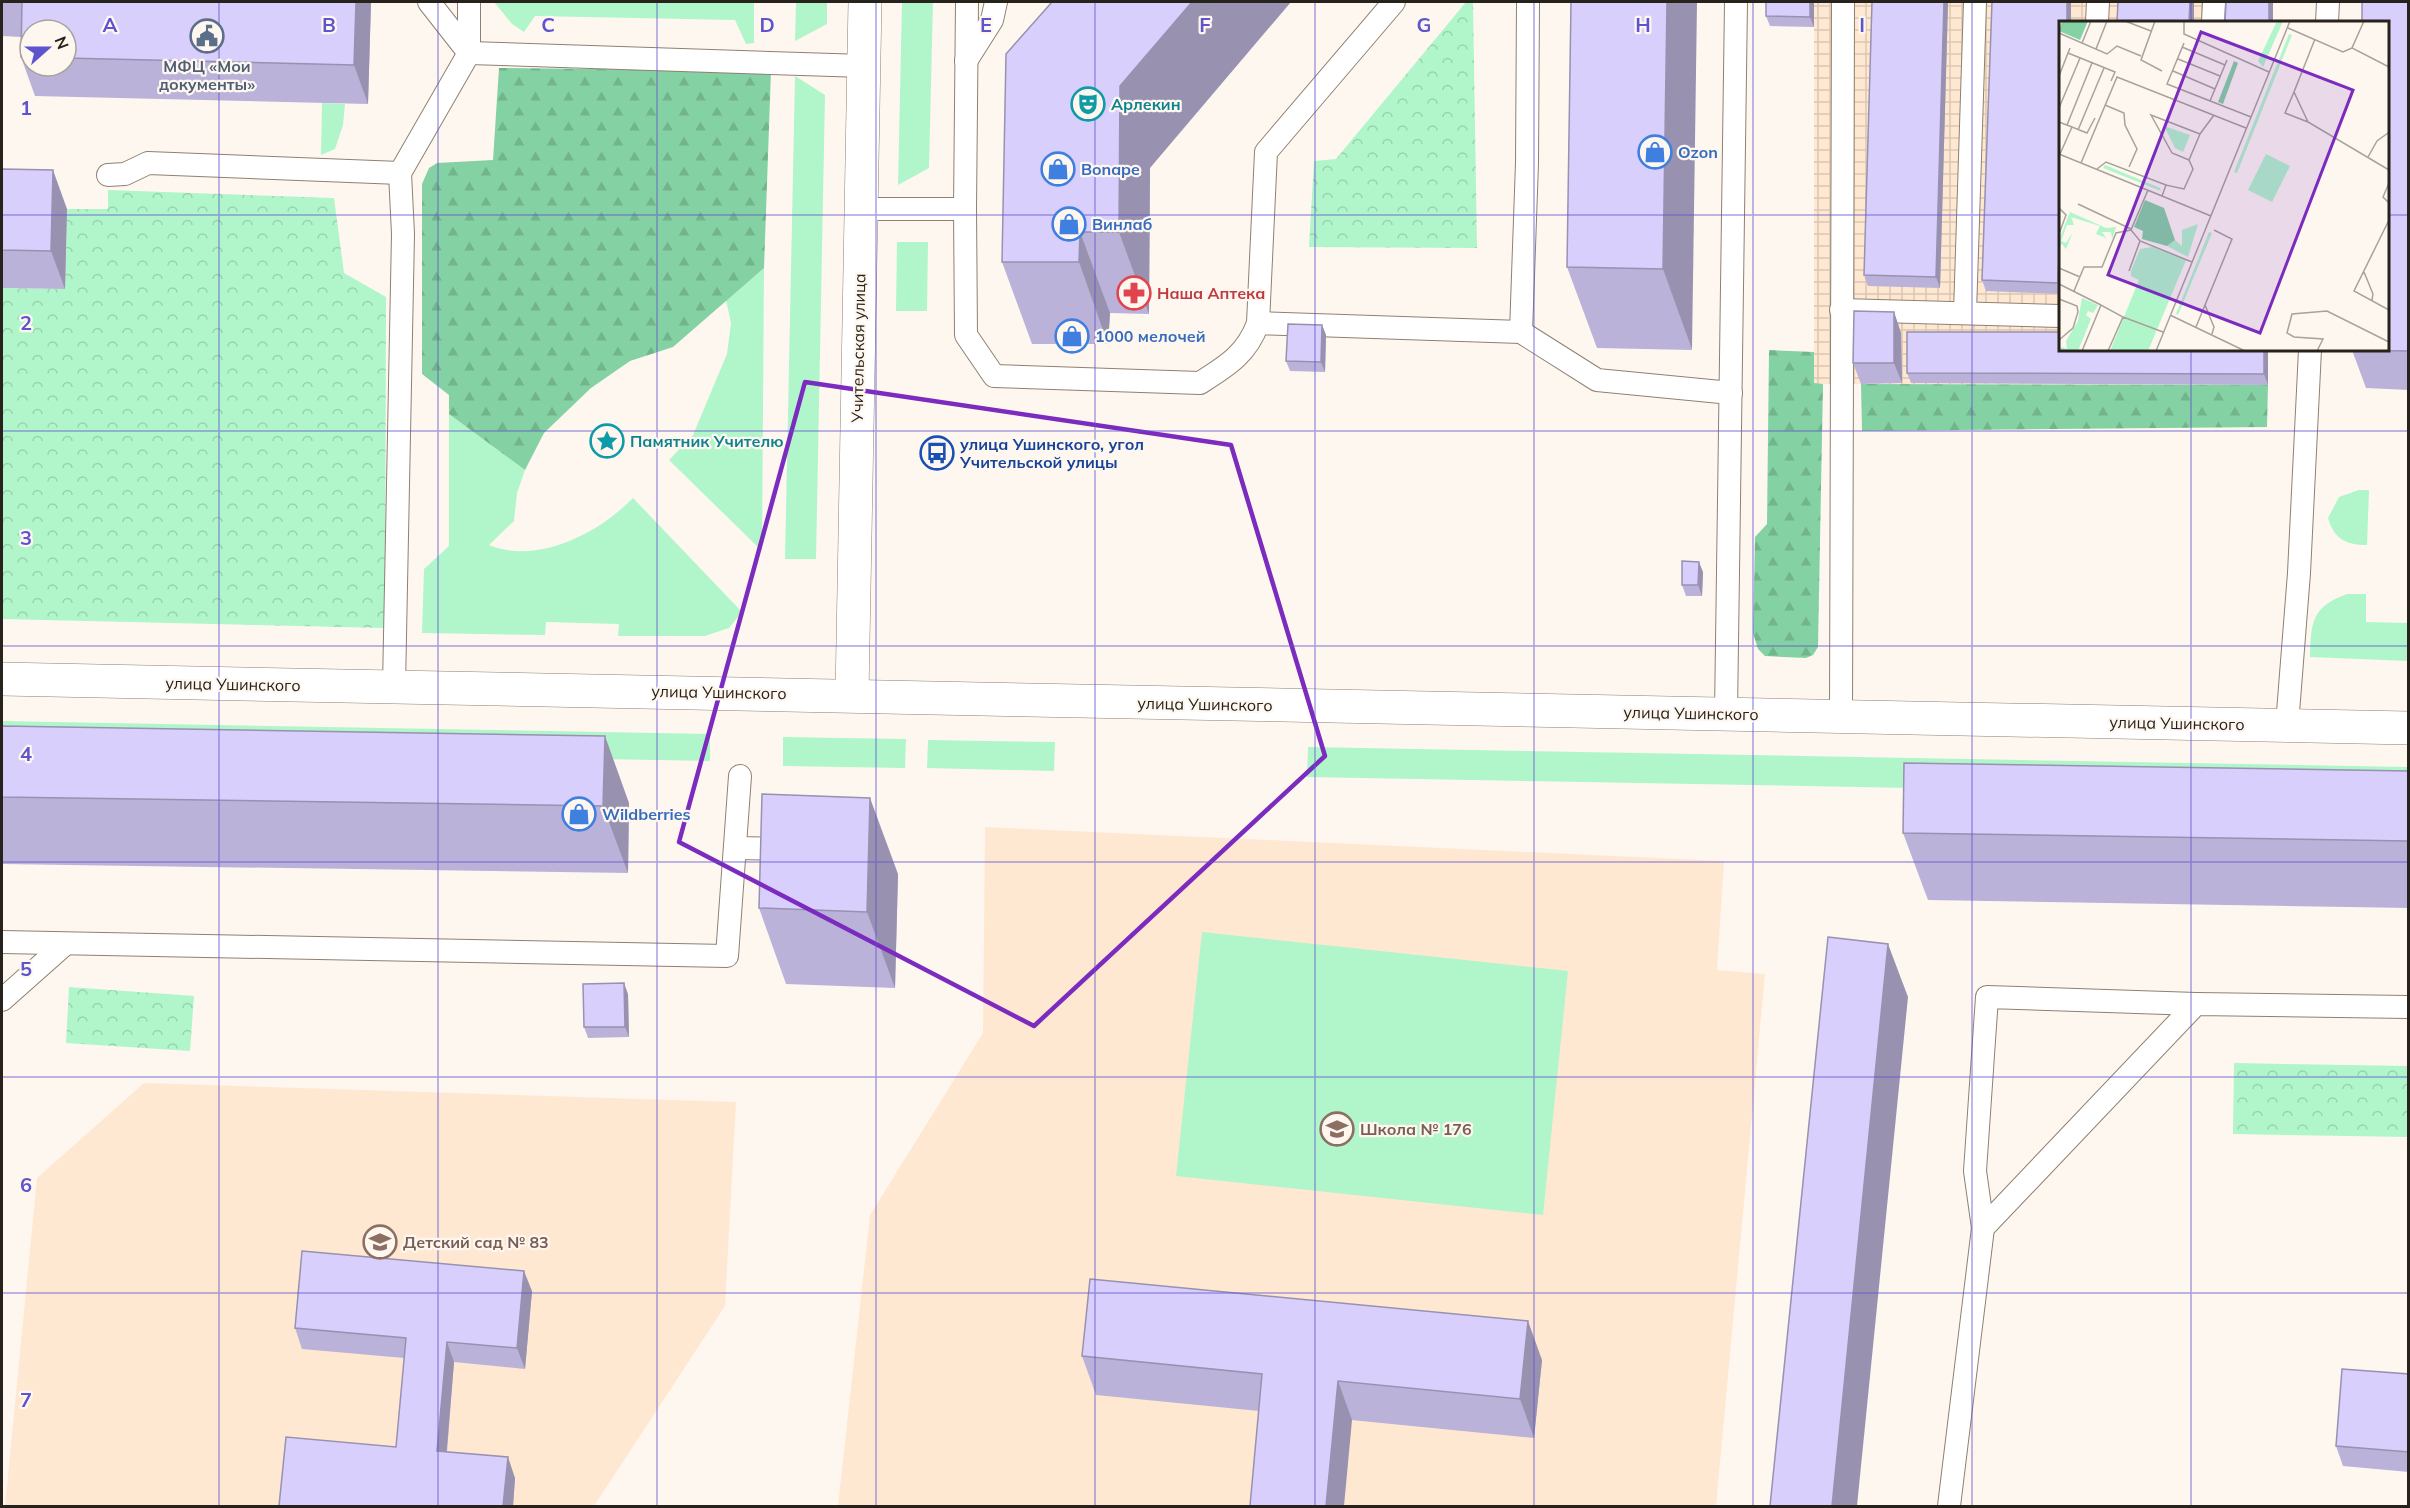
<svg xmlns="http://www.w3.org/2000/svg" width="2410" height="1508" font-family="Mulish,sans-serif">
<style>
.built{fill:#ffe8d1}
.industrial{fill:url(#industrial-grid)}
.green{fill:#b0f6ca}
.forest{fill:url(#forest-firs)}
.park{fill:url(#park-crowns)}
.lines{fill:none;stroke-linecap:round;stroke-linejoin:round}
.lane-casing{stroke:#8f8071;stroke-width:24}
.street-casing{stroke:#8f8071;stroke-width:34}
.secondary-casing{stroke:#8f8071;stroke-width:34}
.lane{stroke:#fff;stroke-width:22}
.street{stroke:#fff;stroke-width:33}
.secondary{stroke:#fff;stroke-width:33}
.wall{fill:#bbb2d9;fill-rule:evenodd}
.shaded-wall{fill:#9891b0}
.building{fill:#d9cffc;stroke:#9891b0;stroke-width:1.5}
.marked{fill:none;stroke:#7b2cbf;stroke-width:4.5;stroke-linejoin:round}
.grid{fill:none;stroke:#5e54cd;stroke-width:1.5;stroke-opacity:0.55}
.labels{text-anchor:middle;stroke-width:4.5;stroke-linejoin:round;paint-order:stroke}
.service-label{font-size:16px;font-weight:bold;fill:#4e5e75;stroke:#fef7f0}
.culture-label{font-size:16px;font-weight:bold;fill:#0d838f;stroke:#fef7f0;text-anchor:start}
.shop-label{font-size:16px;font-weight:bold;fill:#366cbe;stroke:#fef7f0;text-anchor:start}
.health-label{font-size:16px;font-weight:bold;fill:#be3a42;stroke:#fef7f0;text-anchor:start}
.street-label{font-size:16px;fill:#28221c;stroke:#fef7f0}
.transit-label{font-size:16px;font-weight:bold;fill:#164399;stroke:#fef7f0;text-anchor:start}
.education-label{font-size:16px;font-weight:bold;fill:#785e54;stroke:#fef7f0;text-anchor:start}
.inset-road{fill:none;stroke:#a8a29b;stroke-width:1.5}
.view{fill:#7b2cbf;fill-opacity:0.15;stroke:#7b2cbf;stroke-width:3}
.inset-edge{fill:none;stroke:#28221c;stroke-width:3}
.grid-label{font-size:20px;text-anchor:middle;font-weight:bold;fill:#5e54cd;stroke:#fef7f0;stroke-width:4.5;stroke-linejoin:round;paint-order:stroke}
</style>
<defs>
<pattern id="industrial-grid" width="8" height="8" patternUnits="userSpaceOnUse" patternTransform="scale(1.5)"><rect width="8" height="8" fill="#ffe8d1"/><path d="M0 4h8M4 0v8" fill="none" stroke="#dbc7b3"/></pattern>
<pattern id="forest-firs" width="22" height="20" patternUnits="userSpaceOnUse" patternTransform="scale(1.5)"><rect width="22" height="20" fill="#84d2a3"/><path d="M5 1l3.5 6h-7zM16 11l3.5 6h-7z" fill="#72b48c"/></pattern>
<pattern id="park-crowns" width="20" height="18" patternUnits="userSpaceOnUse" patternTransform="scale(1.5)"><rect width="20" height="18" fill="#b0f6ca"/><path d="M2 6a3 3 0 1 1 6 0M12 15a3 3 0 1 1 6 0" fill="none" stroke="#97d3ad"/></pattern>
</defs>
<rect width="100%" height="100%" fill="#fef7f0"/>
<g class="built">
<path d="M985,827L1724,861L1717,970L1765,974L1716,1506H838L870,1215L983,1033Z"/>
<path d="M144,1083L736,1102L725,1306L594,1506H5L37,1178Z"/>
</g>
<path class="industrial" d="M1814,2H2273V22H2060V350H2268V385L1814,384Z"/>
<g class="green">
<path d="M494,2H754V43L746,44L735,20L535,16L524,32L512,24Z"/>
<path d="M796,2H827V24L795,41Z"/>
<path d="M902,2H933L929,168L898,185Z"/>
<path d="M795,76L825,95L816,559H785Z"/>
<path d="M322,103L345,104L343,125L335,149L321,155Z"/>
<path d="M897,242H928L927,311H896Z"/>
<path d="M764,268L762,551L669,460L693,435L727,354L731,323L726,300Z"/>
<path d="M449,414L525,470L517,493L514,521L489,545C538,565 599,533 633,498L742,612L729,628L705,636H618L619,624L546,622L545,635L422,633L424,569L449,546Z"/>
<path d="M2359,490H2369L2367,545C2346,545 2334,539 2328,518L2339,497Z"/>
<path d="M2347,594H2366V622L2408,623V661L2310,657C2311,623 2311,607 2347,594Z"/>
<path d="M2,721L710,734V761L2,748Z"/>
<path d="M783,737L906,739L905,768L783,766Z"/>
<path d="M928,740L1055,742L1054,771L927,768Z"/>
<path d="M1308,747L2408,767V797L1307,777Z"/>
<path d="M1202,932L1568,971L1543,1215L1176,1176Z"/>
</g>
<g class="forest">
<path d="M499,68L771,71L764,268L673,347L630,361L591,388L544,433L525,470L449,414V395L422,374V184L429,168L437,163L493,160Z"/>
<path d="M1769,350L1814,352V383L1823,384L1818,647L1813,655L1806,658L1765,656L1758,649L1753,633L1755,537L1767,524Z"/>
<path d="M1861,384L2268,385L2267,427L1862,431Z"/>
</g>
<g class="park">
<path d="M1466,2H1473L1477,248L1309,247L1314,161L1336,159Z"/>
<path d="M108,190L334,198L344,273L386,297L385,628L2,619V288L65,289L67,209H108Z"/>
<path d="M69,987L194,996L190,1051L66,1043Z"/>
<path d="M2234,1063L2408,1066V1137L2233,1134Z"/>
</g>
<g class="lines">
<defs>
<g id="lane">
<path d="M429,2L469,53"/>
<path d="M469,2V53"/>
<path d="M1528,2L1527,163L1521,332L1597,380L1731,393"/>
<path d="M2097,22L2098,2"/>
<path d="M2213,22L2214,2"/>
<path d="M2327,22L2328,2"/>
<path d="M966,61L992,20L996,2"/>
<path d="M108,175L125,174L148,163L400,173"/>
<path d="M861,209H965L966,335L994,376L1200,383C1227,366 1247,354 1258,323L1521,332"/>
<path d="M965,209L967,2"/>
<path d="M1841,310L2060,316"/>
<path d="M1965,313L1975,2"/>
<path d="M1258,323L1266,152L1394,2"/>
<path d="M394,686L403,234L400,173L469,53L864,66"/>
<path d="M1726,714L1736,2"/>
<path d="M1841,716L1843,2"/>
<path d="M2287,725L2299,573L2310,350"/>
<path d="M735,848L789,849"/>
<path d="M2,942L727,956L740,776"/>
<path d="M2,1000L64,945"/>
<path d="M1983,1228L1975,1171L1987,997L2196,1004"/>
<path d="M1949,1506L1983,1228L2196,1004L2408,1007"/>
</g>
<path id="street" d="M852,695L865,2"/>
<path id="secondary" d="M2,679L2408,728"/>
</defs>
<use href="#lane" class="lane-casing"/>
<use href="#street" class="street-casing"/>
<use href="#secondary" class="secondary-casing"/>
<use href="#lane" class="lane"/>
<use href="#street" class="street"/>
<use href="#secondary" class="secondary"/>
</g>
<g class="wall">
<path d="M2,2H371L368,104L35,96L21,57V37L2,36ZM30,30H66V66H30Z"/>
<path d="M1571,2L1692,350L1597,348L1567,267Z"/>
<path d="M1766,2H1814V27L1770,26L1766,16Z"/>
<path d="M1872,2H1948L1940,288L1868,286L1864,275Z"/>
<path d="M1992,2H2071V22H2061V294L1986,291L1982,280Z"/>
<path d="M2409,2V390L2366,388L2352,350Z"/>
<path d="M1150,168L1149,314L1110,313L1108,344H1032L1002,262Z"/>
<path d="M2,169L67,209L65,289L2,288Z"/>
<path d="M1894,312L1901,333L1902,383L1861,384L1853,363Z"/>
<path d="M1322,325L1326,335L1325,372L1290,371L1286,361Z"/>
<path d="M2268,350V385L1911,383L1907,373Z"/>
<path d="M1703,572L1702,596H1686L1682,585Z"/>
<path d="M2,726L629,803L628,873L2,864Z"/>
<path d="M2409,771V908L1928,900L1903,833Z"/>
<path d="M898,874L895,988L786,984L759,908Z"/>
<path d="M628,994L629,1037L588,1038L584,1027Z"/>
<path d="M532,1291L525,1369L454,1362L447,1452L515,1478L513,1506H279L396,1447L404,1358L302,1349L295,1328Z"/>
<path d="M1082,1356L1542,1360L1534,1438L1096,1395Z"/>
<path d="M2409,1374V1472L2343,1466L2336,1446Z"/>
</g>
<g class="shaded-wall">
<path d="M356,2H371L368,104L354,65Z"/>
<path d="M1192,2H1291L1150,168L1149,314L1119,232L1120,86Z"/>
<path d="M1667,2H1697L1692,350L1663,269Z"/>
<path d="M1810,2H1814V27L1810,17Z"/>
<path d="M1944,2H1948L1940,288L1936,277Z"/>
<rect x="2067" y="2" width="4" height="20"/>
<path d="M2190,2H2194V22H2189Z"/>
<rect x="2269" y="2" width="4" height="20"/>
<path d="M53,170L67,209L65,289L51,251Z"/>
<path d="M2061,202V291L2058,283Z"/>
<path d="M1080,232L1110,313L1108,344L1079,262Z"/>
<path d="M1894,312L1901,333L1902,383L1894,363Z"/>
<path d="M1322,325L1326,335L1325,372L1321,362Z"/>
<path d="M2264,350H2268V385L2264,374Z"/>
<path d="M1699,562L1703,572L1702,596L1698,585Z"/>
<path d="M605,736L629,803L628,873L603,806Z"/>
<path d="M870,798L898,874L895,988L867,912Z"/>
<path d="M1888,944L1908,997L1857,1506H1832Z"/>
<path d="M624,983L628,994L629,1037L625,1027Z"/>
<path d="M524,1271L532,1291L525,1369L517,1348Z"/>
<path d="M1528,1321L1542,1360L1534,1438L1520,1399Z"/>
<path d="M447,1342L454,1362L445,1471L437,1451Z"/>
<path d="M1338,1381L1352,1420L1344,1506H1326Z"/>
<path d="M508,1457L515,1478L513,1506H503Z"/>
</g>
<g class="building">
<path d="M22,2H356L354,65L66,58V30H30V58L21,57Z"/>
<path d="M1052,2H1192L1120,86L1119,232H1080L1079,262H1002L1006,54Z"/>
<path d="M1571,2H1667L1663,269L1567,267Z"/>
<path d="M1766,2H1810V17L1766,16Z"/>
<path d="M1872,2H1944L1936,277L1864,275Z"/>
<path d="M1992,2H2067V22H2061V202L2058,283L1982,280Z"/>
<path d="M2118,2H2190L2189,22H2117Z"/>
<path d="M2226,2H2269V22H2225Z"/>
<path d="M2362,2H2409V351L2352,350H2388V22H2362Z"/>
<path d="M2,169L53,170L51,251L2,250Z"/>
<path d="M1854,311L1894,312V363H1853Z"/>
<path d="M1288,324L1322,325L1321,362L1286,361Z"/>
<path d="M1907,332H2061V350H2264V374L1907,373Z"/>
<path d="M1682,561L1699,562L1698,585H1682Z"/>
<path d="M2,726L605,736L603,806L2,797Z"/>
<path d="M1904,763L2409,771V841L1903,833Z"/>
<path d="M762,794L870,798L867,912L759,908Z"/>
<path d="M1828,937L1888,944L1832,1506H1770Z"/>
<path d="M624,983L625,1027H584L583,984Z"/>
<path d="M302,1251L524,1271L517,1348L447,1342L437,1451L508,1457L503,1506H279L286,1437L396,1447L406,1338L295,1328Z"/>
<path d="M1090,1279L1528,1321L1520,1399L1338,1381L1326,1506H1250L1262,1374L1082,1356Z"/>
<path d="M2342,1369L2409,1374V1452L2336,1446Z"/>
</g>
<path class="marked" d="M805,382L1231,445L1325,756L1034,1026L679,842Z"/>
<path class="grid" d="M219,2V1506M438,2V1506M657,2V1506M876,2V1506M1095,2V1506M1315,2V1506M1534,2V1506M1753,2V1506M1972,2V1506M2191,2V22M2,215H2060M2388,215H2408M2191,350V1506M2,431H2408M2,646H2408M2,862H2408M2,1077H2408M2,1293H2408"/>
<defs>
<symbol id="civic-ring" viewBox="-11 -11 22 22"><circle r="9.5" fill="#fef7f0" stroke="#5c6f8a" stroke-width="1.5"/><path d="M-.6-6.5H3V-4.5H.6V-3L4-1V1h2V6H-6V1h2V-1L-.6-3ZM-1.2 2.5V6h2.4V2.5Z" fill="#5c6f8a"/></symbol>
<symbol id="theatre-ring" viewBox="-11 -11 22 22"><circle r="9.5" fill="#fef7f0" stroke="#0f9aa8" stroke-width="1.5"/><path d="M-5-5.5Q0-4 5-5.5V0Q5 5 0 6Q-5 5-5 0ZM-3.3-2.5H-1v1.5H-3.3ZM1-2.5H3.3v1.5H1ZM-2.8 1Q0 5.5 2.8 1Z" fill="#0f9aa8"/></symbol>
<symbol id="shop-ring" viewBox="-11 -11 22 22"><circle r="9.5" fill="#fef7f0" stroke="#3f7fe0" stroke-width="1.5"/><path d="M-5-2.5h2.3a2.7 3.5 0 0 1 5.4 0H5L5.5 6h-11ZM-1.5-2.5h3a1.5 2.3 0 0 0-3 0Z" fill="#3f7fe0"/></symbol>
<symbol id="pharmacy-ring" viewBox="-11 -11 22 22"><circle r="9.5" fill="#fef7f0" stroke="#e0444e" stroke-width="1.5"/><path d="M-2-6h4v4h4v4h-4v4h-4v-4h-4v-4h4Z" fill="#e0444e"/></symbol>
<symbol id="sight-ring" viewBox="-11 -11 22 22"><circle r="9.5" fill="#fef7f0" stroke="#0f9aa8" stroke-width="1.5"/><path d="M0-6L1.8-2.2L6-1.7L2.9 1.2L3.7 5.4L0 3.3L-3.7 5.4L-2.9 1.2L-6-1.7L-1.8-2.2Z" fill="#0f9aa8"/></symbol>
<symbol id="bus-ring" viewBox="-11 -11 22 22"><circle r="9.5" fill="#fef7f0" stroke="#1a4fb4" stroke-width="1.5"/><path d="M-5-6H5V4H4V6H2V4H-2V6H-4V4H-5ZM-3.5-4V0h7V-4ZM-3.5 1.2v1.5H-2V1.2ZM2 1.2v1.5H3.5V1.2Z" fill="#1a4fb4"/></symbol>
<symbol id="school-ring" viewBox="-11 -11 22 22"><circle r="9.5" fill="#fef7f0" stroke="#8d6e63" stroke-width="1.5"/><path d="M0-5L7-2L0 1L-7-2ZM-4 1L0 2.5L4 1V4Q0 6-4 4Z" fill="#8d6e63"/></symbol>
</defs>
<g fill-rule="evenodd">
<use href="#civic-ring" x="188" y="17" width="38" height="38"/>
<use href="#theatre-ring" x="1069" y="85" width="38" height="38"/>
<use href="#shop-ring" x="1636" y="133" width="38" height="38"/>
<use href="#shop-ring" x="1039" y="150" width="38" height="38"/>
<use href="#shop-ring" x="1050" y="205" width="38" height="38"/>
<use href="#pharmacy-ring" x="1115" y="274" width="38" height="38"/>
<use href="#shop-ring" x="1053" y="317" width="38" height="38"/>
<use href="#sight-ring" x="588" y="422" width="38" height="38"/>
<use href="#bus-ring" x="918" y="434" width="38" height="38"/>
<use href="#shop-ring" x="560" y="795" width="38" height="38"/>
<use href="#school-ring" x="1318" y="1110" width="38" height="38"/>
<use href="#school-ring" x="361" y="1223" width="38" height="38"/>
</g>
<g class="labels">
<g class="service-label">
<text x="207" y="72">МФЦ «Мои<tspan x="207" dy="18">документы»</tspan></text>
</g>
<g class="culture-label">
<text x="1111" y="110">Арлекин</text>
<text x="630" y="447">Памятник Учителю</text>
</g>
<g class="shop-label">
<text x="1678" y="158">Ozon</text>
<text x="1081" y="175">Bonape</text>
<text x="1092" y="230">Винлаб</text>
<text x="1095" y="342">1000 мелочей</text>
<text x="602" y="820">Wildberries</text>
</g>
<g class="health-label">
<text x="1157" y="299">Наша Аптека</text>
</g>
<g class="street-label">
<text transform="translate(858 348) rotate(-89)" y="6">Учительская улица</text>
<text transform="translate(233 684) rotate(1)" y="6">улица Ушинского</text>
<text transform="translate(719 692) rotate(1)" y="6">улица Ушинского</text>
<text transform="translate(1205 704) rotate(1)" y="6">улица Ушинского</text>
<text transform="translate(1691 713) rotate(1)" y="6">улица Ушинского</text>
<text transform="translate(2177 723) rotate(1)" y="6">улица Ушинского</text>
</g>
<g class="transit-label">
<text x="960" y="450">улица Ушинского, угол<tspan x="960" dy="18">Учительской улицы</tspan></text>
</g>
<g class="education-label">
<text x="1360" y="1135">Школа № 176</text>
<text x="403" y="1248">Детский сад № 83</text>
</g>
</g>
<g transform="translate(2059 21)">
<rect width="330" height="330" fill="#fef7f0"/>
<path d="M218,0H224L204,46L199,40ZM230,13L233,14L178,152L175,151ZM207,133L231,145L213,181L189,169ZM46,144L101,167L102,170L44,147ZM11,191L47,207L57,206L53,218L52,211H43L47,217L37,213L41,205L12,196L15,204H8L2,220L7,222L14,211L7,228L3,223L0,226V219ZM139,203L129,236L108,225L116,219L123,225V209ZM150,211L153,212L119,294L117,293ZM23,277L39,284L34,292L29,290L27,294L32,298L19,330H1L2,326L8,328L7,320L19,300Z" fill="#b0f6ca"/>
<path d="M3,0H29L21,19L0,10ZM175,40L179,42L164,83L159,81ZM86,179L105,187L116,219L108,225L83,218L84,210L75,206Z" fill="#84d2a3"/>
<path d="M105,105L131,114L124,131L116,127ZM93,226L127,239L89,330H51L80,259L72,255V250L81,228Z" fill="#b0f6ca"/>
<path class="inset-road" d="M66,0L92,10M96,0L82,39L103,50M125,0V13L210,51M305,0L293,27L330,46M229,7L284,31L293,27M0,12L48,33L58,25L82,35M256,18L235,71L249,101L330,149M23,22L32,0M125,22L108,63L192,96M123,26L166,44M37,28L48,0M9,32L56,51L52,60M119,38L161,55M114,50L156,68M0,55L11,27M235,71L226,92L249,101M151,80L168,39M46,84L65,92L66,104L78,128L70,146M0,87L21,37M0,101L13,106L1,133M8,104L33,42M13,106L28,112L36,97M19,109L45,47M0,133L152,195M309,136L318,120L329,112M130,139L113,132L92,94L141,113L155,94M22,142L58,56L187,107M38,148L47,141L107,164M330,162L324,176L330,182M89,169L72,209L81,220L133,241M103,175L107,164L125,168L134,148L130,139L141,113M19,183L72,208M0,187L7,194L0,213M330,199L295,270L330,289M0,247L21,256M70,250L81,220M305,251L314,273L313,279M0,263L42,284M15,270L25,246H43L57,212L72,209M0,278L18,285L19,291L14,307L0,319M146,284L155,306L153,313M111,294L186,330M64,296L104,311M137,306L173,218L155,209M23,330L42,284L64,296L49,330M97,330L231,0M258,330L264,318L235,316L228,312L233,293L268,290L330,321"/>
<path class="view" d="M142,11L294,69L201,312L49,254Z"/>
<rect width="330" height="330" class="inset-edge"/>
</g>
<g class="grid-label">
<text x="110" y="32">A</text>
<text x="329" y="32">B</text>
<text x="548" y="32">C</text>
<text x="767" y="32">D</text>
<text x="986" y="32">E</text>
<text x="1205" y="32">F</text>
<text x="1424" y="32">G</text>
<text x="1643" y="32">H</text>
<text x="1862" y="32">I</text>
<text x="26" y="115">1</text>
<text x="26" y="330">2</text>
<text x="26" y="545">3</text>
<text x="26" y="761">4</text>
<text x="26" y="976">5</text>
<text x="26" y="1192">6</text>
<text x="26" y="1407">7</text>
</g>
<rect width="2410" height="1508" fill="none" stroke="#28221c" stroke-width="6"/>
<g transform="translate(48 48) rotate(69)"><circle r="28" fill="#fef7f0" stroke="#a8a29b" stroke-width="1.5"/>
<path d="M0-4.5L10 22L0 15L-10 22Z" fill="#5e54cd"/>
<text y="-9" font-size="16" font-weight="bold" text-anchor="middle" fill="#28221c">N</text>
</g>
</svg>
